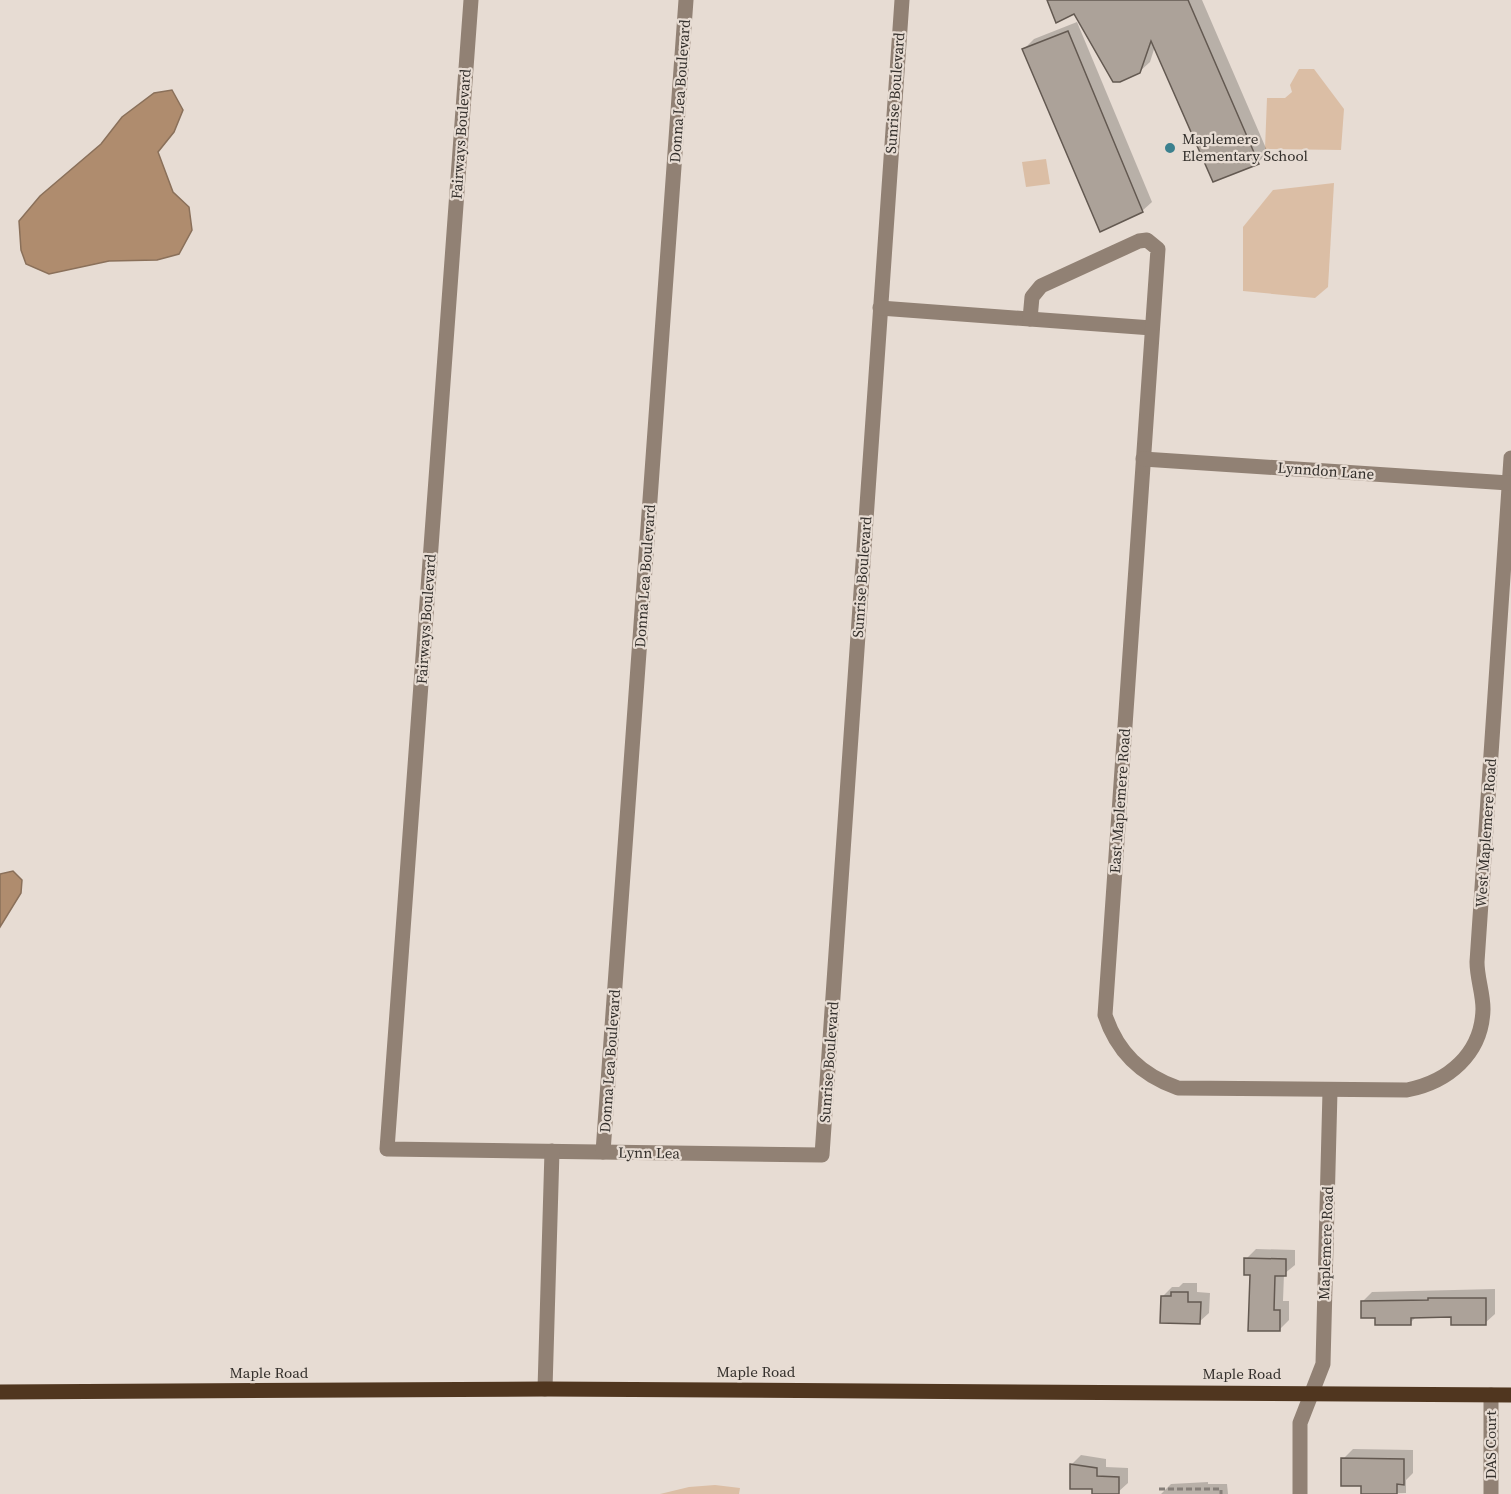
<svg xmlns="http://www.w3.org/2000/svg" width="1511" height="1494" font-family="'Source Serif 4',serif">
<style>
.green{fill:#dbbea5}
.water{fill:#af8c6e;stroke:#8a705a;stroke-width:1.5}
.shadow{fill:#0003}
.building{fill:#aca299;stroke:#635951;stroke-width:1.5}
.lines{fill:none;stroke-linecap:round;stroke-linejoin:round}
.path{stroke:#867f79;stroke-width:3;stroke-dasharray:6 3;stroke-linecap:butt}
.minor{stroke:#918174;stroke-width:15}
.major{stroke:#50361f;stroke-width:15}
.poi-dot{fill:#3b808e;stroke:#e7dcd3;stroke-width:2}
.labels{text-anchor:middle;stroke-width:4.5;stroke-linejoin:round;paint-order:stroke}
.street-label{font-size:15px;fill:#332f2b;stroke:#e7dcd3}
.poi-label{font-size:15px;fill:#332f2b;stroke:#e7dcd3;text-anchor:start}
</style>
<rect width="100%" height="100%" fill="#e7dcd3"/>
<g class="green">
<path d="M1299,69H1314L1344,109L1341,150L1265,149L1267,98H1285L1292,92L1290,85Z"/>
<path d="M1046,159L1050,184L1026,187L1022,162Z"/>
<path d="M1334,183L1328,287L1315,298L1243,291V227L1273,190Z"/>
<path d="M715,1485L740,1488L739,1494H660L689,1487Z"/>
</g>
<g class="water">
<path d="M172,90L183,110L174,132L158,152L173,192L189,207L192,230L179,254L157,260L109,261L49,274L26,264L21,250L19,221L40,196L101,144L122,117L154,93Z"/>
<path d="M13,871L22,880L21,893L0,927V874Z"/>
</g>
<g class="shadow">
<path d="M1050,0H1202L1268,153L1258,162L1155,46L1150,62L1139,72L1075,12Z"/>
<path d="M1077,22L1152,202L1142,211L1024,49L1034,39Z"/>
<path d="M1256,1249L1295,1250V1265L1284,1274L1283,1301H1289V1320L1279,1330L1246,1259Z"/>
<path d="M1183,1283H1197V1292L1210,1293L1209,1313L1199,1322L1163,1296L1172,1287H1179Z"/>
<path d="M1495,1289V1314L1485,1323L1452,1316H1417L1410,1323L1377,1317L1362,1302L1372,1292Z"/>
<path d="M1353,1449L1413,1450V1473L1406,1480V1493L1362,1494V1485L1343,1459Z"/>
<path d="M1081,1455L1106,1459V1467L1128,1468V1483L1118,1492L1094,1488L1071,1465Z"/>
<path d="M1208,1482V1484H1227L1228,1494H1161L1171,1484Z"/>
</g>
<g class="building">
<path d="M1047,0H1188L1259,164L1213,182L1151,41L1140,73L1120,82H1113L1074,14L1056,23Z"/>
<path d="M1068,31L1143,212L1100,232L1022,49Z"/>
<path d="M1244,1258L1286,1259V1276H1275L1274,1310H1280V1331H1248L1250,1275H1244Z"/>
<path d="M1171,1292H1188V1302H1201L1200,1324L1160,1323L1161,1296H1171Z"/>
<path d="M1428,1298H1486V1325H1451V1317L1411,1318V1325H1375V1318H1361V1301L1428,1300Z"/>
<path d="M1341,1458L1404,1459V1485L1397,1484V1494H1361V1486H1341Z"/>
<path d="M1070,1464L1097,1468V1476L1119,1477V1494H1092V1489H1070Z"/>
</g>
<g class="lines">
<path class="path" d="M1159,1489H1221V1494"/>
<g class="minor">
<path d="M471,0L387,1149L822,1155L902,0"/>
<path d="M880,308L1152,328"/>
<path d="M1030,319L1032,297L1041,286L1139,241L1147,240L1158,249L1105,1015C1117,1052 1141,1075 1178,1088L1407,1090C1448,1082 1482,1054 1483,1009C1483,993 1477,978 1477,962L1511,458"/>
<path d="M1143,459L1509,483"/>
<path d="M603,1152L686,0"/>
<path d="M545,1389L552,1151"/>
<path d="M1491,1395V1494"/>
<path d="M1300,1494V1423L1323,1364L1330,1091"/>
</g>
<path class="major" d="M0,1392L545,1389L1511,1395"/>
</g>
<circle class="poi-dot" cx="1170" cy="148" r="6"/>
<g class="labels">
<g class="street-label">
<text transform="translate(680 91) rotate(-86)" y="5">Donna Lea Boulevard</text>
<text transform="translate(895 93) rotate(-86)" y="5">Sunrise Boulevard</text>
<text transform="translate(461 134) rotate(-86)" y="5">Fairways Boulevard</text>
<text transform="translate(1326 471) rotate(4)" y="5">Lynndon Lane</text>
<text transform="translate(645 576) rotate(-86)" y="5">Donna Lea Boulevard</text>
<text transform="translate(862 577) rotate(-86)" y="5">Sunrise Boulevard</text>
<text transform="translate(426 619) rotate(-86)" y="5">Fairways Boulevard</text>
<text transform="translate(1120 801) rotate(-86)" y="5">East Maplemere Road</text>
<text transform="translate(1486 833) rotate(-86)" y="5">West Maplemere Road</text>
<text transform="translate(610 1061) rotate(-86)" y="5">Donna Lea Boulevard</text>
<text transform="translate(829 1062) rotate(-86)" y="5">Sunrise Boulevard</text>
<text transform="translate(649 1153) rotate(1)" y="5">Lynn Lea</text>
<text transform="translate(1326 1243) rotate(-88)" y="5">Maplemere Road</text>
<text x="756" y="1377">Maple Road</text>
<text x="269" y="1378">Maple Road</text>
<text x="1242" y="1379">Maple Road</text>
<text transform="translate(1491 1445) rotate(-90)" y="5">DAS Court</text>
</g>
<g class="poi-label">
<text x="1182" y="144">Maplemere<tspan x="1182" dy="17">Elementary School</tspan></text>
</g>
</g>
</svg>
